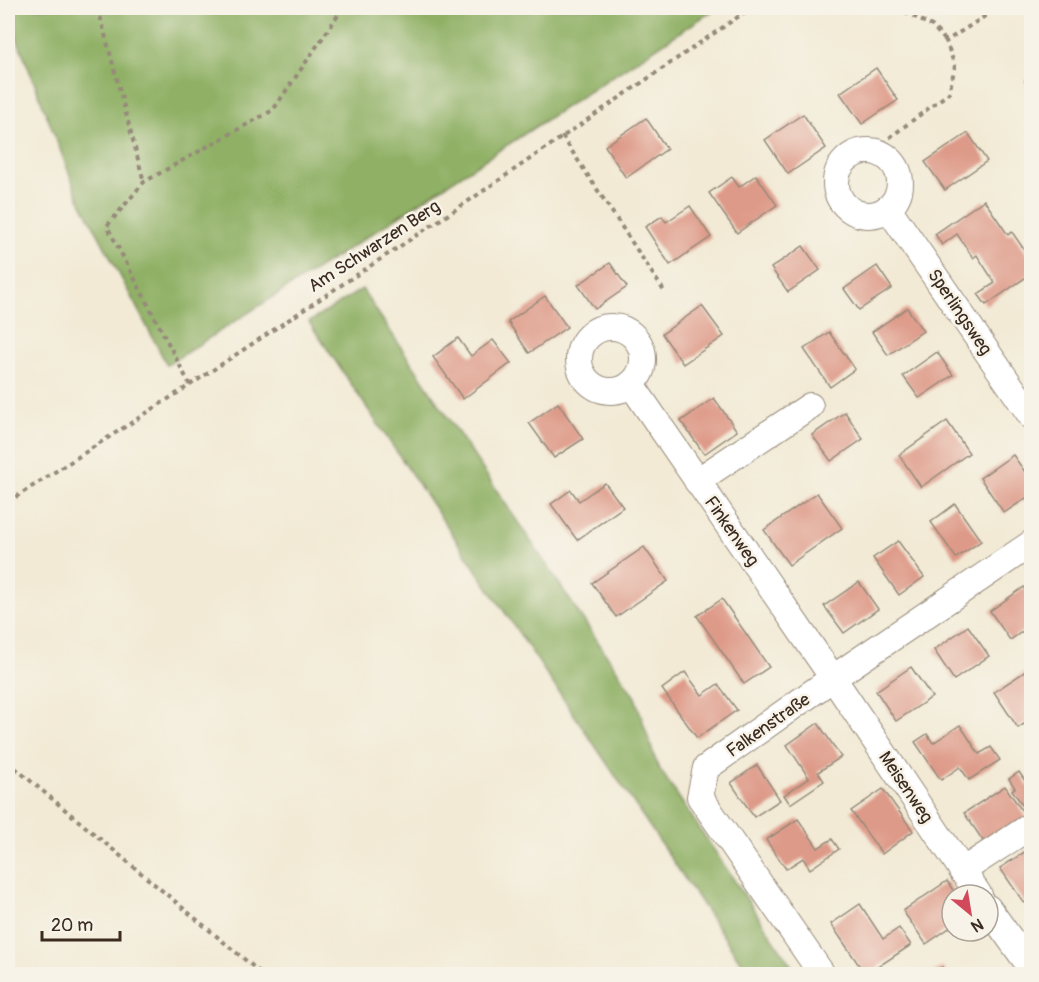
<svg xmlns="http://www.w3.org/2000/svg" width="1039" height="982" font-family="Pangolin,sans-serif">
<style>
.forest{fill:#8fb065;stroke:#656d42;stroke-width:1.5}
.building{fill:#de9a88}
.lines{fill:none;stroke-linecap:round;stroke-linejoin:round}
.minor-casing{stroke:#968a7a;stroke-width:28}
.path{stroke:#968a7a;stroke-width:4;stroke-dasharray:4.5 4.5;stroke-linecap:butt}
.minor{stroke:#fff;stroke-width:26}
.labels{text-anchor:middle;stroke-width:5;stroke-linejoin:round;paint-order:stroke}
.street-label{font-size:18px;fill:#3b2a1e;stroke:#f7f3e8}
</style>
<rect width="100%" height="100%" fill="#f7f3e8"/>
<filter id="ink" filterUnits="userSpaceOnUse"><feTurbulence type="fractalNoise" baseFrequency=".0167" numOctaves="2"/><feDisplacementMap in="SourceGraphic" scale="12" xChannelSelector="R" yChannelSelector="G"/><feConvolveMatrix kernelMatrix="1 2 1 2 8 2 1 2 1" color-interpolation-filters="sRGB"/></filter>
<filter id="wash" filterUnits="userSpaceOnUse"><feTurbulence type="fractalNoise" baseFrequency=".008" numOctaves="4" result="noise"/><feDisplacementMap in="SourceGraphic" scale="24" xChannelSelector="R" yChannelSelector="G"/><feGaussianBlur stdDeviation="1.35" result="paint"/><feColorMatrix in="noise" values="0 0 0 0 0 0 0 0 0 0 0 0 0 0 0 0 0 1.4 0 .05"/><feComposite in="paint" operator="in"/></filter>
<g filter="url(#wash)">
<rect width="100%" height="100%" fill="#f2ead5"/>
<g class="forest">
<path d="M8,8H717L356,244L167,365L78,196L8,15Z"/>
<path d="M362,289L635,697L657,765L797,974H749L309,322Z"/>
</g>
<g id="blocks">
<g class="building">
<path d="M876,68L898,100L862,124L840,93Z"/>
<path d="M1032,76V91L1025,81Z"/>
<path d="M803,114L826,148L788,174L765,140Z"/>
<path d="M646,118L667,149L626,178L605,146Z"/>
<path d="M968,133L987,161L945,190L925,162Z"/>
<path d="M756,175L777,205L737,233L709,193L732,177L739,187Z"/>
<path d="M984,200L1008,235L1012,232L1032,261V273L986,305L978,294L995,283L977,255L973,258L957,234L942,245L935,234Z"/>
<path d="M690,206L711,237L670,265L645,227L662,216L666,222Z"/>
<path d="M803,246L820,270L788,292L771,268Z"/>
<path d="M610,263L627,287L595,309L578,285Z"/>
<path d="M877,266L892,288L859,310L844,289Z"/>
<path d="M545,296L567,327L529,353L508,322Z"/>
<path d="M702,306L724,336L683,364L662,334Z"/>
<path d="M907,308L923,331L888,355L872,332Z"/>
<path d="M829,332L855,369L830,387L804,349Z"/>
<path d="M458,338L471,356L493,340L511,363L463,399L433,357Z"/>
<path d="M937,352L953,375L919,398L903,376Z"/>
<path d="M714,398L737,431L704,454L681,421Z"/>
<path d="M558,403L583,439L554,458L529,423Z"/>
<path d="M845,412L863,439L831,461L812,435Z"/>
<path d="M947,421L969,453L921,487L899,455Z"/>
<path d="M1013,455L1032,482V494L1004,513L980,478Z"/>
<path d="M605,483L623,507L577,540L551,504L571,490L579,501Z"/>
<path d="M817,493L842,528L789,565L764,530Z"/>
<path d="M955,504L981,541L956,558L931,522Z"/>
<path d="M898,541L924,577L899,595L873,558Z"/>
<path d="M644,547L668,581L616,617L592,583Z"/>
<path d="M859,582L878,609L844,633L824,606Z"/>
<path d="M1024,587L1032,597V625L1010,640L990,611Z"/>
<path d="M722,599L769,667L744,684L697,616Z"/>
<path d="M968,626L989,656L954,680L934,650Z"/>
<path d="M911,667L932,697L896,721L876,691Z"/>
<path d="M1032,667V719L1018,728L994,692Z"/>
<path d="M685,672L702,695L718,684L737,710L697,738L662,689Z"/>
<path d="M818,723L841,757L818,772L824,781L790,804L784,795L809,778L787,745Z"/>
<path d="M960,725L979,754L991,747L1000,760L969,780L960,767L941,780L915,742L927,734L933,743Z"/>
<path d="M757,765L780,800L754,817L731,783Z"/>
<path d="M1019,772L1032,791V805L1025,809L1012,790L1015,788L1009,779Z"/>
<path d="M1005,786L1027,818L986,845L964,813Z"/>
<path d="M883,789L913,831L882,854L851,811Z"/>
<path d="M798,819L818,848L832,839L839,849L810,869L803,858L786,869L766,840Z"/>
<path d="M1032,847V898L1024,903L1000,868Z"/>
<path d="M947,881L956,895H952V926L926,944L903,911Z"/>
<path d="M860,904L883,939L899,928L911,945L867,974H865L831,924Z"/>
<path d="M942,967L947,974H931Z"/>
</g>
</g>
</g>
<g filter="url(#ink)">
<use href="#blocks" fill-opacity="0" stroke="#968a7a" stroke-width="1.5"/>
<g class="lines">
<defs>
<g id="minor">
<circle cx="868" cy="183" r="32"/>
<path d="M888,208L1032,417"/>
<circle cx="611" cy="359" r="32"/>
<path d="M631,384L833,678L979,895"/>
<path d="M697,481L810,406"/>
<path d="M962,871L1032,825"/>
<path d="M988,908L1032,969"/>
<path d="M822,974L700,797L706,768L833,678L1032,543"/>
</g>
</defs>
<use href="#minor" class="minor-casing"/>
<g class="path">
<path d="M98,8L144,182"/>
<path d="M729,8L740,14"/>
<path d="M897,8L932,26L946,41"/>
<path d="M562,136L664,291"/>
<path d="M885,155L889,138L949,93L955,66L946,41L998,8"/>
<path d="M190,385L107,226L144,182L273,110L343,8"/>
<path d="M8,502L190,385L470,200L751,8"/>
<path d="M8,762L262,974"/>
</g>
<use href="#minor" class="minor"/>
</g>
</g>
<g class="labels">
<g class="street-label">
<text transform="translate(374 246) rotate(-33)" y="6">Am Schwarzen Berg</text>
<text transform="translate(960 312) rotate(56)" y="6">Sperlingsweg</text>
<text transform="translate(732 531) rotate(55)" y="6">Finkenweg</text>
<text transform="translate(768 725) rotate(-35)" y="6">Falkenstraße</text>
<text transform="translate(906 787) rotate(56)" y="6">Meisenweg</text>
</g>
</g>
<rect width="1039" height="982" fill="none" stroke="#f7f3e8" stroke-width="30"/>
<g transform="translate(970 913) rotate(150)"><circle r="28" fill="#f7f3e8" stroke="#aca397" stroke-width="1.5"/>
<path d="M0-4.5L10 22L0 15L-10 22Z" fill="#d1495b"/>
<text y="-9" font-size="16" font-weight="bold" text-anchor="middle" fill="#3b2a1e">N</text>
</g>
<path d="M42 931v9h78v-9" fill="none" stroke="#3b2a1e" stroke-width="3"/>
<text x="51" y="931" font-size="18" fill="#3b2a1e" stroke="#f7f3e8" stroke-width="4.5" paint-order="stroke">20 m</text>
</svg>
